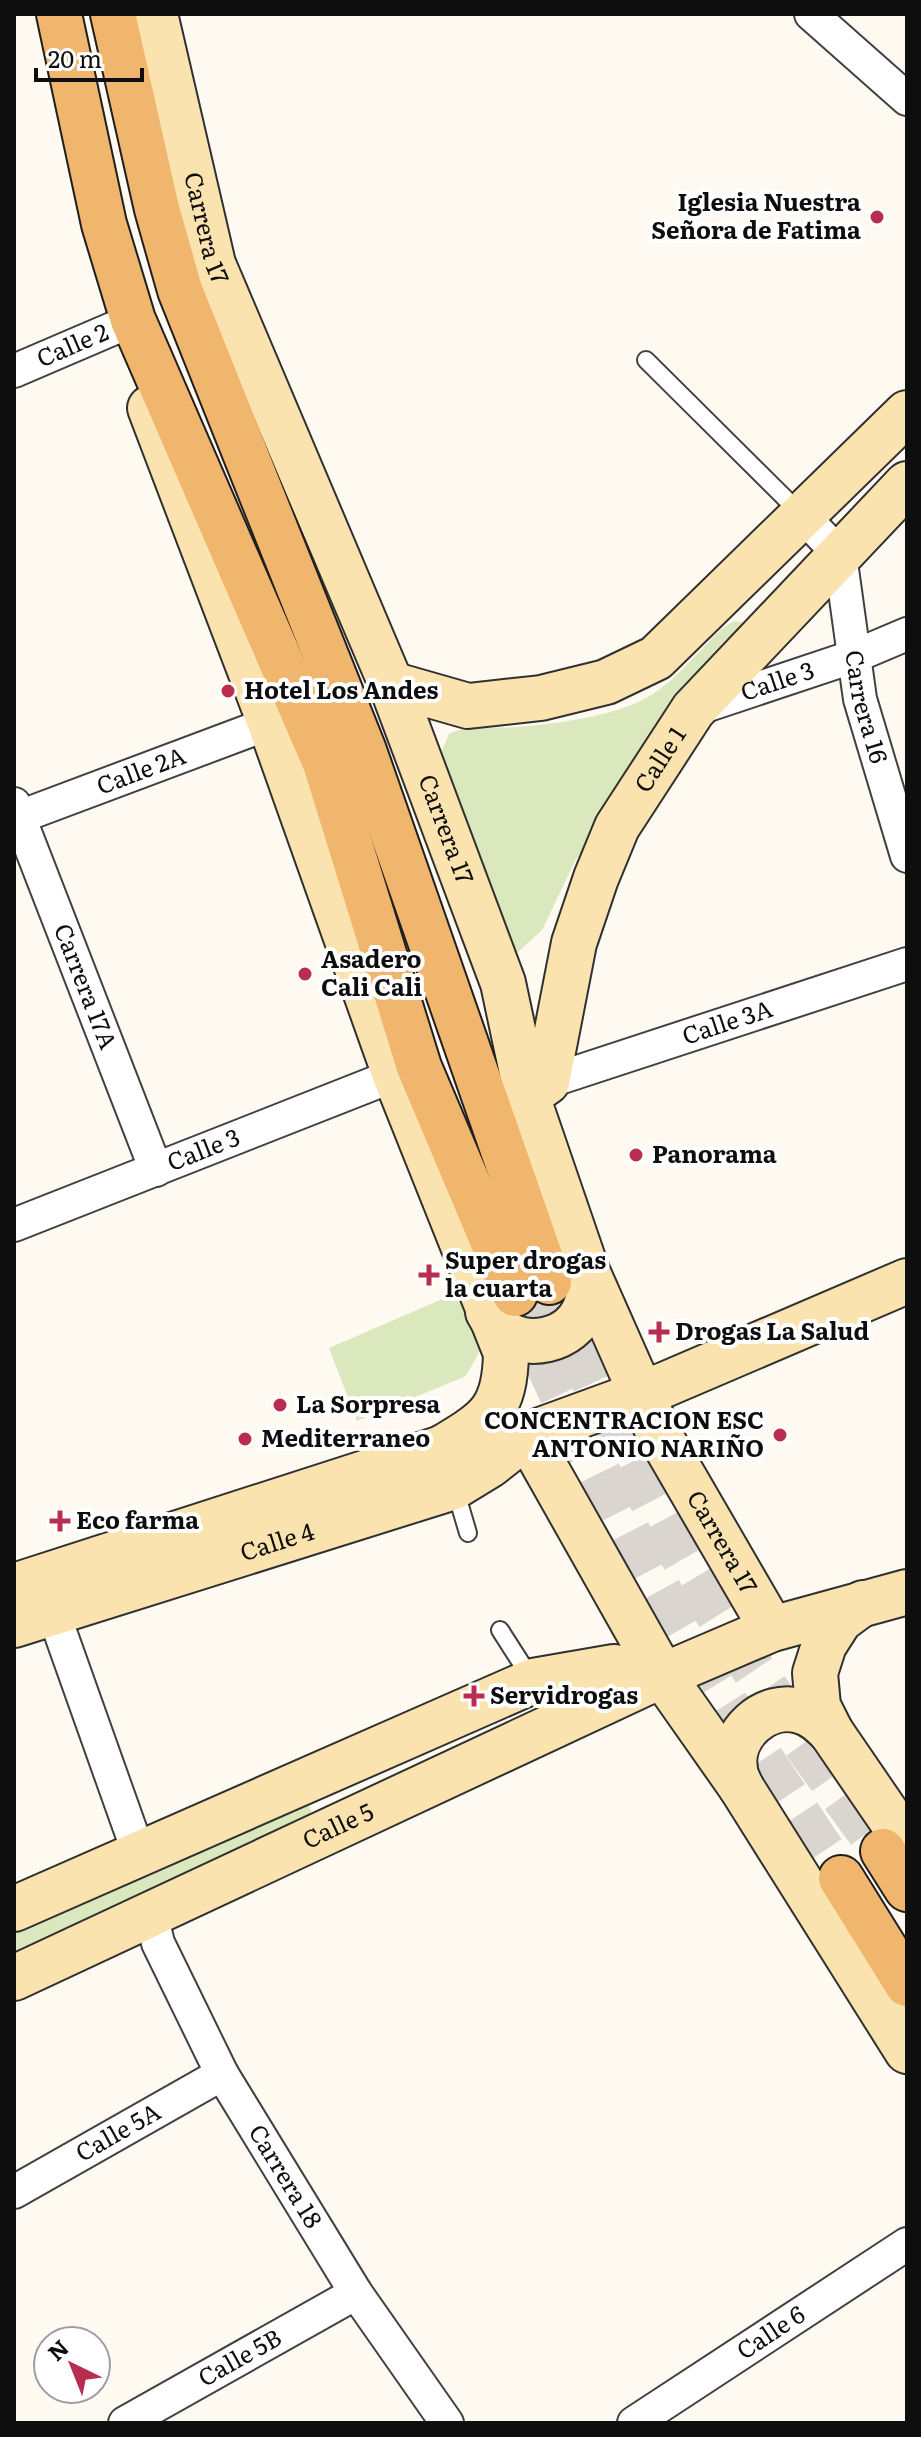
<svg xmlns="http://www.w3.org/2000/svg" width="921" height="2437" font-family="Literata,serif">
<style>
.green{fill:#dbe7bc}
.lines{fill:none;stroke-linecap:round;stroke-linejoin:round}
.primary-tunnel{stroke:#dad6cf;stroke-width:44;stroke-dasharray:44 22;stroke-linecap:butt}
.service-casing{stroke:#414141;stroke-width:20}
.minor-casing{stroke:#414141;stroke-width:36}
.secondary-casing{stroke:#303030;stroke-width:48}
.primary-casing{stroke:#1f1f1f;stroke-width:48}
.service{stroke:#fff;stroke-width:16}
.minor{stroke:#fff;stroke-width:32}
.secondary{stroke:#fbe3af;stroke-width:44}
.primary{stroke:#f1b66e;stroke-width:44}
.poi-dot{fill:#b82d50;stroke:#fff;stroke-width:3}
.labels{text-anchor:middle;stroke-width:8;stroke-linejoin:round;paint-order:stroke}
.poi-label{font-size:24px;font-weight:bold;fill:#0e0e0e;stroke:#fff;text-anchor:start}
.street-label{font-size:24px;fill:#0e0e0e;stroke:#fff}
</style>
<rect width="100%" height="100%" fill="#fef9f1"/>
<g class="green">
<path d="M735,621L744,623L747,631L603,821L575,861L542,930L517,953L512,950L440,755L449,734C469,724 493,729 515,727C549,725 605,717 636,703C662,692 683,669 702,649C712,639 721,627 735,621Z"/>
<path d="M461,1291L483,1345L466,1376L357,1421L329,1348Z"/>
<path d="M307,1800L313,1817L14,1952V1933Z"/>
</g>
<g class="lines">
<g class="primary-tunnel">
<path d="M549,1282C594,1384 639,1486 697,1581C754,1675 818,1763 883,1851"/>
<path d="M515,1294C562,1396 608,1497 662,1595C716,1693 779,1785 841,1878"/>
</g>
<defs>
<g id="service">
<path d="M646,360L802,515"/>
<path d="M455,1489L468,1533"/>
<path d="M500,1630L532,1680"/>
</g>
<g id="minor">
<path d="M811,14L907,99"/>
<path id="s1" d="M14,371L133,320"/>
<path id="s2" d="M803,516L840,555L860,699L907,856"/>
<path id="s3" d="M696,709L855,656L907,634"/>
<path id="s4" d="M14,804L156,1170"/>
<path id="s5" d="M14,819L270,723"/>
<path id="s6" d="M547,1082L907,964"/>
<path id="s7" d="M14,1225L395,1075"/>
<path d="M53,1612L139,1854"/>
<path id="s8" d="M151,1914L158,1943L222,2074L356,2293L447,2423"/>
<path id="s9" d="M14,2192L222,2074"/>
<path id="s10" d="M125,2423L356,2293"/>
<path id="s11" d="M634,2423L907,2244"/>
</g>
<g id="secondary">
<path id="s12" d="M155,14L213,264L391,684L503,983L527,1096L587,1271L660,1436L772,1629"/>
<path d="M150,408L270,723L395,1075L506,1353C505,1411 488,1420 442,1448"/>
<path d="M391,684L468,706L541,698L606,682L656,658L907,413"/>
<path id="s13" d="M527,1096L547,1082L574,943L596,878L617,827L693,710L907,484"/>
<path d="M488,1312C491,1317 495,1324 499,1328C525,1352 572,1341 585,1308C590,1296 589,1284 587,1271"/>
<path d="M527,1435L663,1676L741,1787L907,2051"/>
<path d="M14,1586L442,1448L527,1435L664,1385L907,1281"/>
<path d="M863,1603L840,1620L824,1645L815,1673L818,1706L831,1732L907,1843"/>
<path id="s14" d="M14,1625L454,1487L490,1465L523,1439"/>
<path d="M741,1787C739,1782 735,1775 735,1769C729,1734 766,1701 800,1711C813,1714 822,1723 831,1732"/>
<path d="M14,1909L533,1681L614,1667L660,1675"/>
<path id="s15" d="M14,1978L641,1685L772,1629L907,1592"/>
</g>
<g id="primary">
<path d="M59,14L104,224L133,320L325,763L419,1067L515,1294"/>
<path d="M113,14L157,209L180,290L364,751L549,1282"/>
<path d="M883,1851L907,1889"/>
<path d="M841,1878L907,1984"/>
</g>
</defs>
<use href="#service" class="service-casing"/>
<use href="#minor" class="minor-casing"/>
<use href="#secondary" class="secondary-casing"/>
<use href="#primary" class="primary-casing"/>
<use href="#service" class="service"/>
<use href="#minor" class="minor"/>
<use href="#secondary" class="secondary"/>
<use href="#primary" class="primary"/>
</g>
<g class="poi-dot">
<circle cx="877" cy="217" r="8"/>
<circle cx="228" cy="691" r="8"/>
<circle cx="305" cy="974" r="8"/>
<circle cx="636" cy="1155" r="8"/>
<path d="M425 1263h8v8h8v8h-8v8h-8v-8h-8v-8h8z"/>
<path d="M655 1320h8v8h8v8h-8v8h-8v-8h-8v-8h8z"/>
<circle cx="280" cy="1405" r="8"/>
<circle cx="780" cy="1435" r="8"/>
<circle cx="245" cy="1439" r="8"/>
<path d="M56 1509h8v8h8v8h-8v8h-8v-8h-8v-8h8z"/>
<path d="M470 1684h8v8h8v8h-8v8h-8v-8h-8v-8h8z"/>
</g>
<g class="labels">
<g class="poi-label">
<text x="861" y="211" text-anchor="end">Iglesia Nuestra<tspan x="861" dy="28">Señora de Fatima</tspan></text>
<text x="244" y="699">Hotel Los Andes</text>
<text x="321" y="968">Asadero<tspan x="321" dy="28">Cali Cali</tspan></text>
<text x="652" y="1163">Panorama</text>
<text x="445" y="1269">Super drogas<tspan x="445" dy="28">la cuarta</tspan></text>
<text x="675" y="1340">Drogas La Salud</text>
<text x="296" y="1413">La Sorpresa</text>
<text x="764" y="1429" text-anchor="end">CONCENTRACION ESC<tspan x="764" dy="28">ANTONIO NARIÑO</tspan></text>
<text x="261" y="1447">Mediterraneo</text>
<text x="76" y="1529">Eco farma</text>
<text x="490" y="1704">Servidrogas</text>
</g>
<g class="street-label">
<text dy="8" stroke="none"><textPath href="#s12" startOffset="220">Carrera 17</textPath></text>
<text dy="8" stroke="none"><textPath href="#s1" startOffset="64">Calle 2</textPath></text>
<text dy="8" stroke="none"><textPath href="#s3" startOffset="86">Calle 3</textPath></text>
<text dy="8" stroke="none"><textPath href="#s2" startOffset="208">Carrera 16</textPath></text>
<text dy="8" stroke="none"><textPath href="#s13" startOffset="370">Calle 1</textPath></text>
<text dy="8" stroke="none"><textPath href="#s5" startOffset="136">Calle 2A</textPath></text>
<text dy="8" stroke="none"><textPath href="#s12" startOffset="868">Carrera 17</textPath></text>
<text dy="8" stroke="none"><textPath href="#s4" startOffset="196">Carrera 17A</textPath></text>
<text dy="8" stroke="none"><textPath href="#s6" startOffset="190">Calle 3A</textPath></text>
<text dy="8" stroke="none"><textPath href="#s7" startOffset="204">Calle 3</textPath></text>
<text dy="8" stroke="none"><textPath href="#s14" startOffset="276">Calle 4</textPath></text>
<text dy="8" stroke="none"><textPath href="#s12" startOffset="1636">Carrera 17</textPath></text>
<text dy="8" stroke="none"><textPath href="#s15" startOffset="358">Calle 5</textPath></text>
<text dy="8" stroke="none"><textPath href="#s9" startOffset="120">Calle 5A</textPath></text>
<text dy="8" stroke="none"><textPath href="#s8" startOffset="296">Carrera 18</textPath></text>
<text dy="8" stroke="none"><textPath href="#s11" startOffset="164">Calle 6</textPath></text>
<text dy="8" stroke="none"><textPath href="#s10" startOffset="132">Calle 5B</textPath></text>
</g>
</g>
<rect width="921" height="2437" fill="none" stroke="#0e0e0e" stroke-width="32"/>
<g transform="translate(72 2365) rotate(317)"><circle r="38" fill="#ffffff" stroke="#9f9f9f" stroke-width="2"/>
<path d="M0-6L14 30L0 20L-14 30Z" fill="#b82d50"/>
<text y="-12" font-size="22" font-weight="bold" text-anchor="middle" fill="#0e0e0e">N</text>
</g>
<path d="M36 68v12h106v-12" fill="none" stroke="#0e0e0e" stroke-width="4"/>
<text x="48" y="68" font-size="24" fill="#0e0e0e" stroke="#ffffff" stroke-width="6" paint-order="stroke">20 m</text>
</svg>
